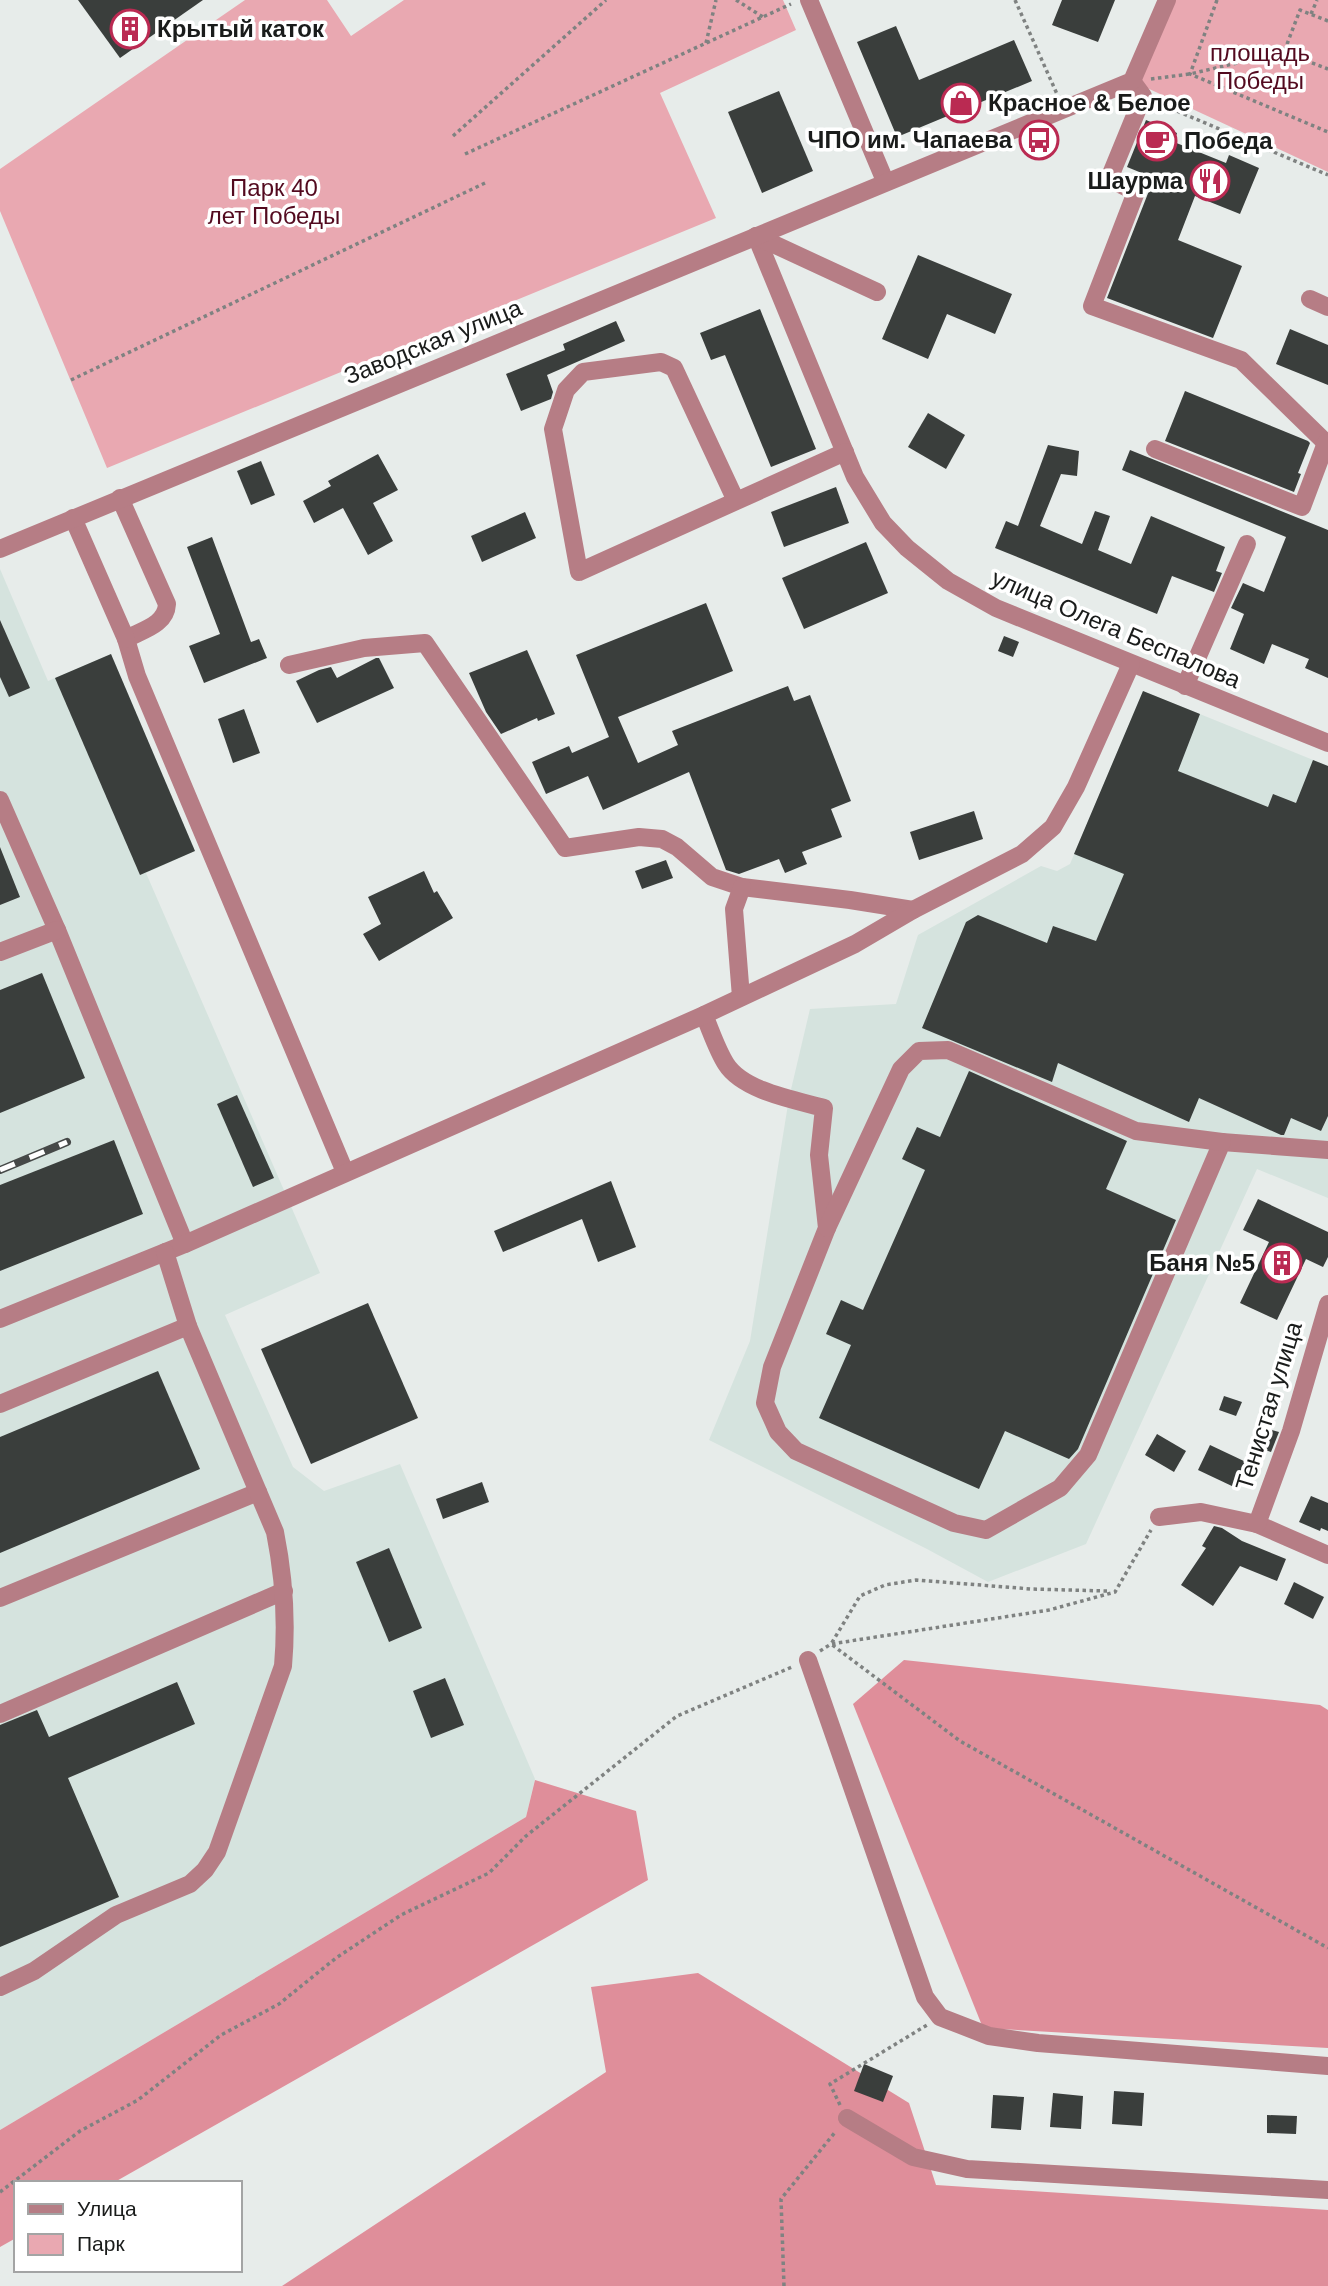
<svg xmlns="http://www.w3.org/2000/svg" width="1328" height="2286" font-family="Arial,sans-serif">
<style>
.built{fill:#d5e3de}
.green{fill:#e9a8b1}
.forest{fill:#df8e9a}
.building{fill:#3a3e3c}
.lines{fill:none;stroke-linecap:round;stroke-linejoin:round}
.path{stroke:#7f8281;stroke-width:3.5;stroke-dasharray:3.5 3.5;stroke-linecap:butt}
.minor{stroke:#b67d85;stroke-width:18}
.rail-casing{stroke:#464948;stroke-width:8}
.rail{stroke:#fff;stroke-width:5;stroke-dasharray:16;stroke-linecap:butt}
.labels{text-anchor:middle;stroke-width:7;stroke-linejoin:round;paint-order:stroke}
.poi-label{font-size:24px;font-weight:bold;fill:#1a1c1b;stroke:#fff;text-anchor:start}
.park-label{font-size:24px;fill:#530a1f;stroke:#fff}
.street-label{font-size:24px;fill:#1a1c1b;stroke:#fff}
</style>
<rect width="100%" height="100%" fill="#e7ecea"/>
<g class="built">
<path d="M0,569L48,681L111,654L195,851L146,873L320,1273L225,1315L293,1467L324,1491L400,1464L535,1779L526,1817L0,2130Z"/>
<path d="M1143,691L1328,766V1198L1257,1169L1086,1544L988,1582L927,1549L709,1440L750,1341L789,1098L810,1009L896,1004L918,935L1041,866L1057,871L1070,864Z"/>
</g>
<g class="green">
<path d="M245,0H327L351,36L404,0H783L796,30L660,93L716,218L107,468L0,211V169Z"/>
<path d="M1167,0H1328V172L1132,81Z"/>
</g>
<g class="forest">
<path d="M904,1660L1320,1705L1328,1710V2048L983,2028L853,1704Z"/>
<path d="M535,1780L636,1811L648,1880L113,2183H16V2238L0,2247V2130L526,1817Z"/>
<path d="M698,1973L909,2103L936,2185L1328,2210V2286H282L606,2072L591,1987Z"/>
</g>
<g class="building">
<path d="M78,0H203L120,58Z"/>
<path d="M1062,0H1115L1098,42L1052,25Z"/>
<path d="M896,26L919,80L1014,40L1032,81L897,137L857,42Z"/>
<path d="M779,91L813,171L762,193L728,112Z"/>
<path d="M1146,120L1177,133L1174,142L1226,163L1229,155L1259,168L1240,214L1195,196L1178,240L1242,266L1213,338L1107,298L1154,178L1127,167Z"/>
<path d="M918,255L1012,294L995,334L947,314L928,359L882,339Z"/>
<path d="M760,309L816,449L771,467L725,355L711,360L700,333Z"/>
<path d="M616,321L625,341L547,375L553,392L551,399L521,411L506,374L565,350L563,344Z"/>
<path d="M1290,329L1328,345V385L1276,364Z"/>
<path d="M1185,391L1308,441L1310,443L1298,473L1301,474L1294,492L1165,441Z"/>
<path d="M928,413L965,435L946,469L908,447Z"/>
<path d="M1048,445L1079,451L1077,476L1061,474L1040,526L1082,544L1095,511L1110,516L1098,550L1131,564L1151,516L1225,547L1216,571L1222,573L1214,592L1172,576L1157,614L995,548L1006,521L1018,526Z"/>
<path d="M1130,450L1328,530V678L1305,668L1309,659L1272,644L1264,664L1230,649L1244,614L1231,608L1243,583L1264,592L1286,537L1122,470Z"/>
<path d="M378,454L398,490L373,503L393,541L368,555L343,508L314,523L303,501L331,486L328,481Z"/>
<path d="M261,461L275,495L251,505L237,471Z"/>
<path d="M836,487L849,523L784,547L771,512Z"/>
<path d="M525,512L536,538L482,562L471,536Z"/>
<path d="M212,537L251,642L259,639L267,658L204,683L189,646L220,634L187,547Z"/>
<path d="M866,542L888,593L804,629L782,578Z"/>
<path d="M706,603L733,671L618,717L638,763L678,745L672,731L788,686L794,701L810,695L851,801L831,809L842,837L802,852L807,864L785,873L779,859L739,874L726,870L689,772L603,810L588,776L546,794L532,762L569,746L572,753L609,737L576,655Z"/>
<path d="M0,620L30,688L9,697L0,677Z"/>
<path d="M1004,636L1019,642L1013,657L998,651Z"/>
<path d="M527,650L555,714L538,721L537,718L501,734L486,712L469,673Z"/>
<path d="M111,654L195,851L140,875L55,678Z"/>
<path d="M376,658H379L394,688L317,723L296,681L319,670L331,667L337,678Z"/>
<path d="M1143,691L1200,714L1178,771L1268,807L1273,794L1296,803L1313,760L1328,766V1116L1321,1131L1291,1118L1284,1135H1281L1199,1098L1189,1122L1058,1063L1052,1082L922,1028L966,922L978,915L1047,943L1053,926L1096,941L1124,874L1074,854Z"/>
<path d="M244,709L260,753L233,763L218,719Z"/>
<path d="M974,811L983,839L919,860L910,832Z"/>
<path d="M0,847L20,897L0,905Z"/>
<path d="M666,860L673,878L642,889L635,871Z"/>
<path d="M424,871L434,893L437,891L453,918L379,961L363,934L381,924L368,897Z"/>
<path d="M42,973L85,1078L0,1113V990Z"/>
<path d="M969,1071L1127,1141L1106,1189L1176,1220L1078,1449L1069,1459L1005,1431L979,1489L819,1418L851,1345L826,1334L841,1300L863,1310L925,1170L902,1159L917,1127L940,1137Z"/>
<path d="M237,1095L274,1178L253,1187L217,1104Z"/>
<path d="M114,1140L143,1214L0,1271V1185Z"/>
<path d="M611,1181L636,1247L598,1262L582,1219L503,1252L494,1231Z"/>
<path d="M1258,1199L1328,1232V1257L1323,1267L1306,1259L1277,1320L1240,1303L1269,1242L1243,1230Z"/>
<path d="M368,1303L418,1418L311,1464L261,1349Z"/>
<path d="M158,1371L200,1469L0,1553V1437Z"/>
<path d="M1224,1396L1242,1402L1236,1416L1219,1410Z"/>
<path d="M1264,1428L1279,1432L1271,1452L1259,1448Z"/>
<path d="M1157,1434L1186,1451L1174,1472L1145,1455Z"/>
<path d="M1210,1445L1246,1462L1234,1487L1198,1470Z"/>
<path d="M482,1482L489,1502L443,1519L436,1499Z"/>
<path d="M1311,1496L1328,1503V1531L1321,1528L1320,1531L1299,1522Z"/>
<path d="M1214,1526L1222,1528L1242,1541L1286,1559L1277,1581L1240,1566L1213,1606L1181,1585L1206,1548L1202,1546Z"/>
<path d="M389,1548L422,1628L389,1642L356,1562Z"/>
<path d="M1294,1582L1324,1597L1313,1619L1284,1604Z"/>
<path d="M445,1678L464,1725L431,1738L413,1691Z"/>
<path d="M177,1682L195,1724L68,1778L119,1897L0,1947V1725L37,1710L49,1737Z"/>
<path d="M864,2064L893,2076L883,2102L854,2091Z"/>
<path d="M1114,2091L1144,2093L1142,2126L1112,2124Z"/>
<path d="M1053,2093L1083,2096L1081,2129L1050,2127Z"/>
<path d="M993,2095L1024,2097L1021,2130L991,2128Z"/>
<path d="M1267,2115L1297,2116L1296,2134L1267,2133Z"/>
</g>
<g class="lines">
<g class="path">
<path d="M736,0L763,17"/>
<path d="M1015,0L1057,94"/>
<path d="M1217,0L1190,74L1328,132"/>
<path d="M1311,14L1317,0"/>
<path d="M1328,21L1300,10L1284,52L1328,69"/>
<path d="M706,43L716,0"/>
<path d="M1151,79L1190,74L1284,52"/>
<path d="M1158,103L1328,175"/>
<path d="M453,136L606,0"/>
<path d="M465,154L791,4"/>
<path d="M71,380L485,183"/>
<path d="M1107,1591L1031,1589L916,1580L885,1585L860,1596L831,1644L960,1741L1328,1948"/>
<path d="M820,1651L831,1644L1049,1610L1115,1592L1151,1530"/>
<path d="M840,2105L830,2084L927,2025"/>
<path d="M0,2192L80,2131L138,2100L221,2035L279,2004L336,1958L401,1915L489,1873L526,1836L677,1716L792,1667"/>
<path d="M784,2286L781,2199L836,2131"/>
</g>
<g class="minor">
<path d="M809,0L885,181"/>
<path d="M1132,81L1143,96L1109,179L1136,192L1092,306L1241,360L1326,443"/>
<path d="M756,236L855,477L883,523L907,548L948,581L996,608L1328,743"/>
<path d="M756,236L877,292"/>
<path d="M1310,299L1328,307"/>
<path d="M1155,449L1302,507L1326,443L1328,444"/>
<path d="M120,498L167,604C166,625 142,630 126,639L137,676L345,1172"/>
<path d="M736,501L674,368L661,362L583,372L566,390L553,429L579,572L845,452"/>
<path d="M73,518L126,639"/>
<path d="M0,549L1132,81L1167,0"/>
<path d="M289,665L364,648L425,643L565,848L639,837L662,839L677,847L712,877L742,887L850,900L913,910"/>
<path d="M1185,686L1247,544"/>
<path d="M0,800L57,930L185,1244"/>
<path d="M0,952L57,930"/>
<path d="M741,997L734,909L742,887"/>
<path d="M704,1015C711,1031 717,1050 726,1064C743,1091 795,1100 824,1108L819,1155L827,1228L772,1367L765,1403L778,1432L796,1451L954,1523L986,1530L1060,1488L1088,1455L1222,1142L1328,1150"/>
<path d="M827,1228L901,1069L919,1051L948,1050L1136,1131L1222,1142"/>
<path d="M0,1319L185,1244L704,1015L855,944L913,910L1022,854L1053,827L1076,787L1131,664"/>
<path d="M0,1404L188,1326"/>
<path d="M1159,1517L1201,1512L1257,1524L1328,1555"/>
<path d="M1257,1524L1291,1431L1328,1304"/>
<path d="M0,1598L258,1492"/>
<path d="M808,1660L925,1997L940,2017L989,2036L1038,2043L1328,2066"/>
<path d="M0,1714L284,1591"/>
<path d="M0,1987L34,1971L116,1915L190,1884L205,1870L217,1852L283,1666C287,1621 284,1577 275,1532L188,1326L165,1252"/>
<path d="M847,2118L913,2157L967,2169L1328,2190"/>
</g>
<defs>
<path id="rail" d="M0,1170L67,1142"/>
</defs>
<use href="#rail" class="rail-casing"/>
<use href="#rail" class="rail"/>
</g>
<defs>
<symbol id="building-ring" viewBox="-11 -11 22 22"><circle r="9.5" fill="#fff" stroke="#ba2a52" stroke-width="1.5"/><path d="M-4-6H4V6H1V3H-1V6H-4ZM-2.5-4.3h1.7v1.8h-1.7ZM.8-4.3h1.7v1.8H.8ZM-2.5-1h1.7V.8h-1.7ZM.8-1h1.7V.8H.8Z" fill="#ba2a52"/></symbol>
<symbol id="shop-ring" viewBox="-11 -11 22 22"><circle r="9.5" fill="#fff" stroke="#ba2a52" stroke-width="1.5"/><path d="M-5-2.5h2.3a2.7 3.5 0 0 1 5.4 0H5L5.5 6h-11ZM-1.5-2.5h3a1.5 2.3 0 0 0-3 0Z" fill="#ba2a52"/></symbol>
<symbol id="bus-ring" viewBox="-11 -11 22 22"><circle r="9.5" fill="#fff" stroke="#ba2a52" stroke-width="1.5"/><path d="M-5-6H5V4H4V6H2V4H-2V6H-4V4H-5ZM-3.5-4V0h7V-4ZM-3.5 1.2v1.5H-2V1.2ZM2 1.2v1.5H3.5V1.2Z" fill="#ba2a52"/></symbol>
<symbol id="cafe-ring" viewBox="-11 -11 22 22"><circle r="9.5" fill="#fff" stroke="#ba2a52" stroke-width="1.5"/><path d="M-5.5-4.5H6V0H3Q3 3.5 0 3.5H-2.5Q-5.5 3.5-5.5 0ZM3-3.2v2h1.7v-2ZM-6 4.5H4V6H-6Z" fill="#ba2a52"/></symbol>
<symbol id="restaurant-ring" viewBox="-11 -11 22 22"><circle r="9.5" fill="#fff" stroke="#ba2a52" stroke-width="1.5"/><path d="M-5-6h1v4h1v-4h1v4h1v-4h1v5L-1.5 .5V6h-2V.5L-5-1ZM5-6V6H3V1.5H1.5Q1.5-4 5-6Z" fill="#ba2a52"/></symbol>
</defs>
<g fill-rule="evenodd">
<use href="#building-ring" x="108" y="7" width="44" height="44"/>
<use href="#shop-ring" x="939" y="81" width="44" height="44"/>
<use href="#bus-ring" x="1017" y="118" width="44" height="44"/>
<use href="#cafe-ring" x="1135" y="119" width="44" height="44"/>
<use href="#restaurant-ring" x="1188" y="159" width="44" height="44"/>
<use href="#building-ring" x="1260" y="1241" width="44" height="44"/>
</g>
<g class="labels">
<g class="poi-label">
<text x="157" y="37">Крытый каток</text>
<text x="988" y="111">Красное &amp; Белое</text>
<text x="1012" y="148" text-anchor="end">ЧПО им. Чапаева</text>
<text x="1184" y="149">Победа</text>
<text x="1183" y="189" text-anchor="end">Шаурма</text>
<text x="1255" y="1271" text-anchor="end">Баня №5</text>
</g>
<g class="park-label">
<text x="1260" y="61">площадь<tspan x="1260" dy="28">Победы</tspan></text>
<text x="274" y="196">Парк 40<tspan x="274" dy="28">лет Победы</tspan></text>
</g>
<g class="street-label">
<text transform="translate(433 342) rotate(-22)" y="8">Заводская улица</text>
<text transform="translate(1116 629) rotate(23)" y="8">улица Олега Беспалова</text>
<text transform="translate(1269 1406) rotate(-73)" y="8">Тенистая улица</text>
</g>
</g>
<rect x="14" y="2181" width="228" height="91" fill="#ffffff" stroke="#a3a4a4" stroke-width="2"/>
<rect x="28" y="2204" width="35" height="10" fill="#b67d85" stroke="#a3a4a4" stroke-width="2"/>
<text x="77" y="2216" font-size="21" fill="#1a1c1b">Улица</text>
<rect x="28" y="2234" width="35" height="21" fill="#e9a8b1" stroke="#a3a4a4" stroke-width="2"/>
<text x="77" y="2251" font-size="21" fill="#1a1c1b">Парк</text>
</svg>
